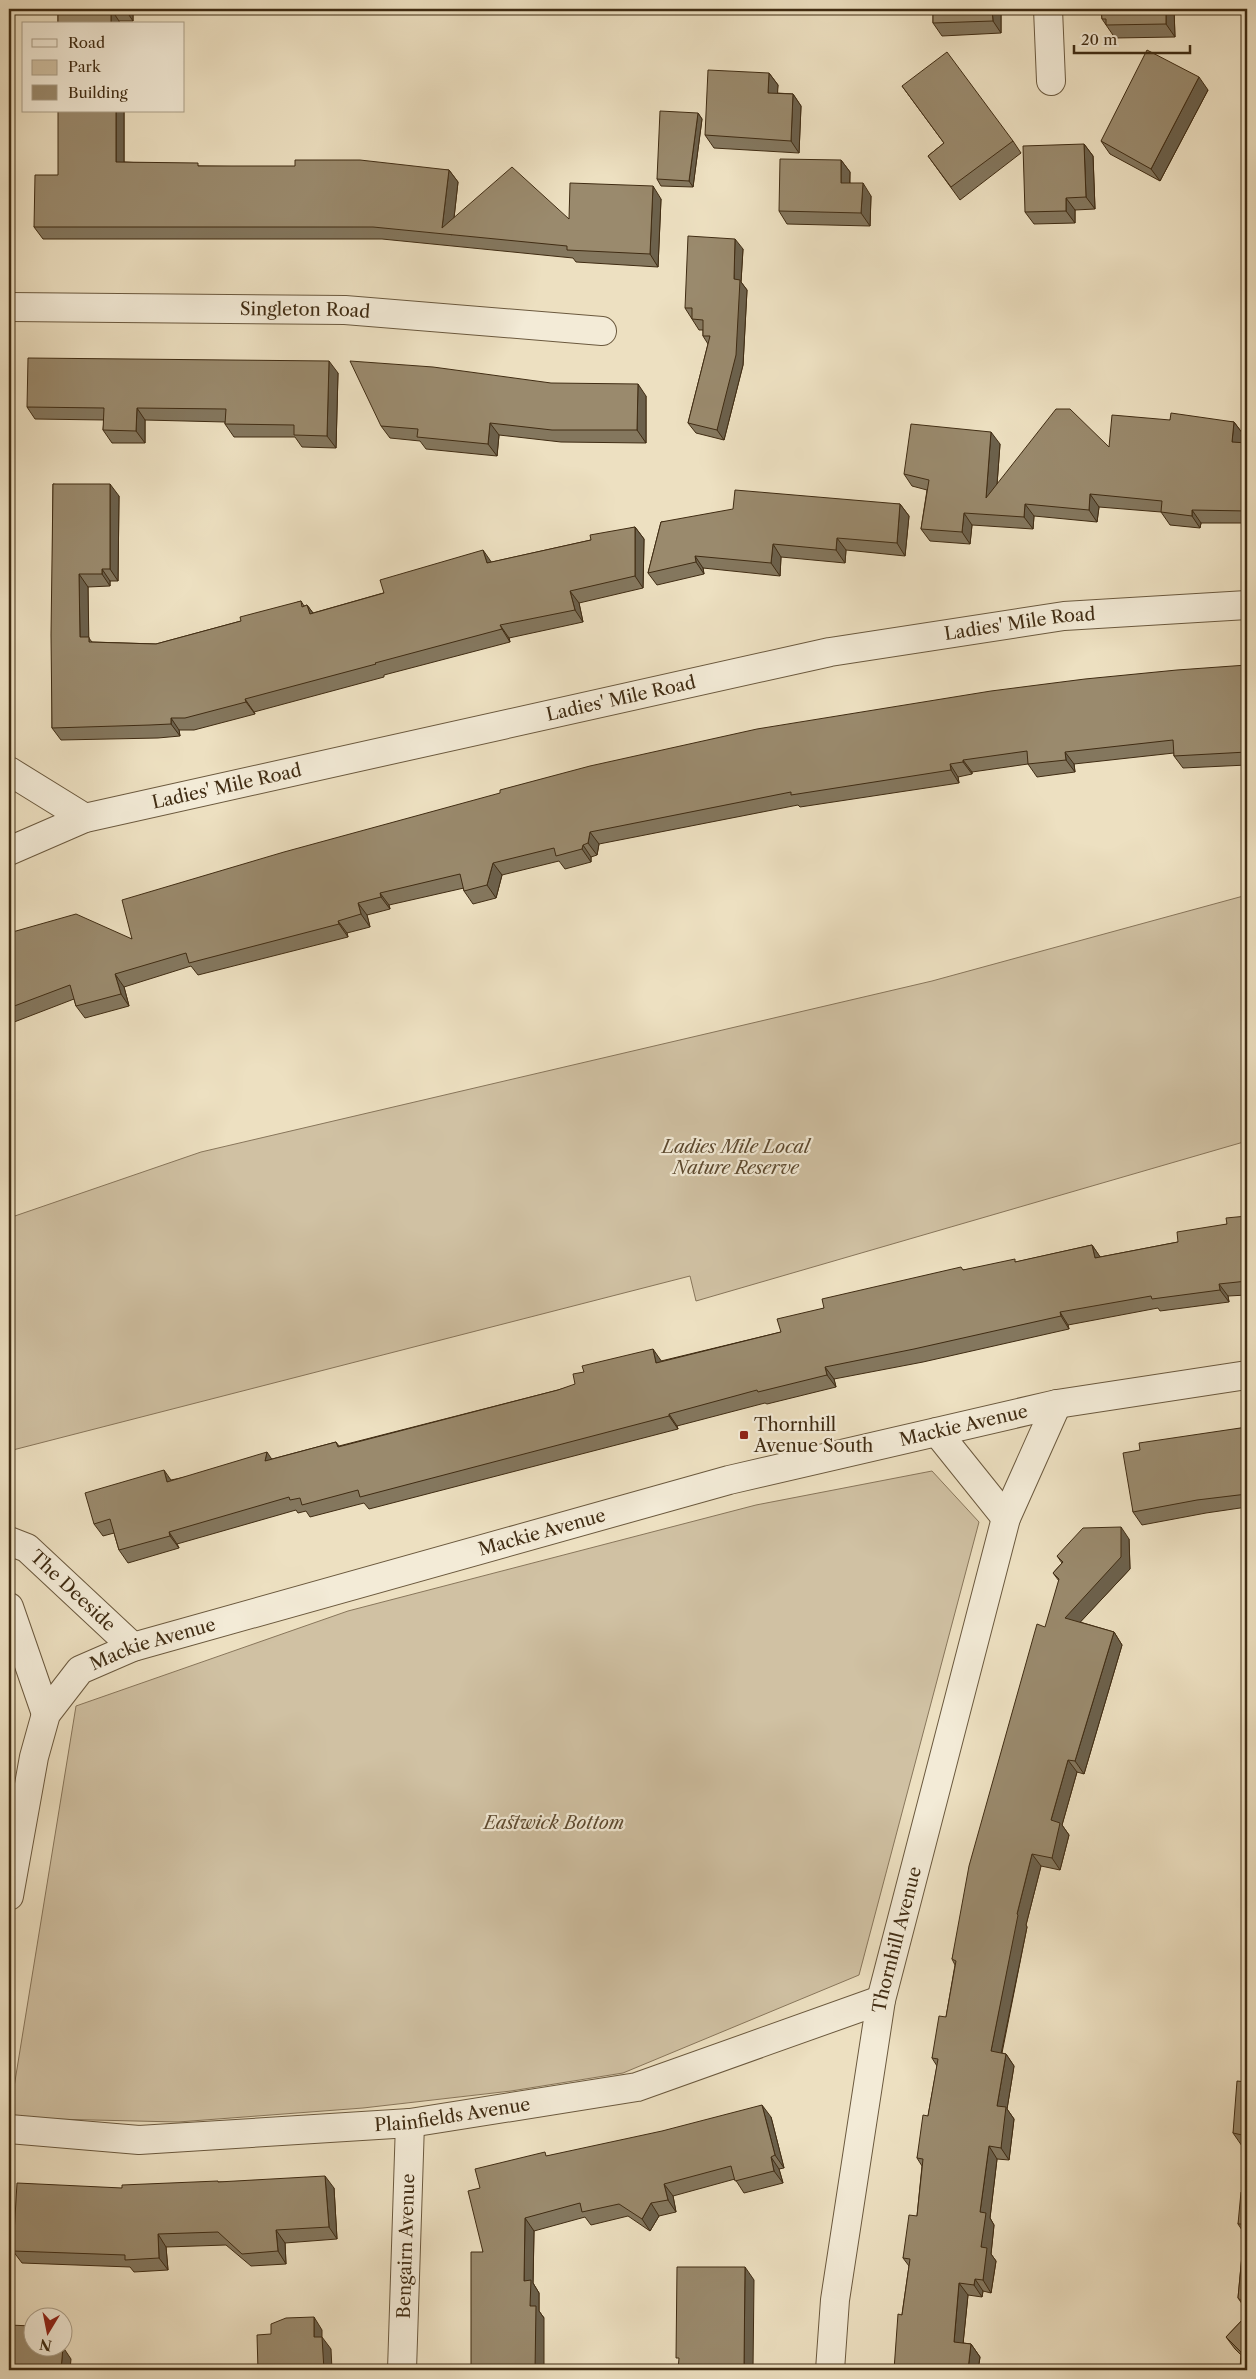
<svg xmlns="http://www.w3.org/2000/svg" width="1256" height="2379" font-family="'Libre Caslon Text',serif">
<style>
.green{fill:#d0c1a3;stroke:#88765b}
.lines{fill:none;stroke-linecap:round;stroke-linejoin:round}
.minor-casing{stroke:#6b593e;stroke-width:30}
.minor{stroke:#f3ebd7;stroke-width:28}
.wall{fill:#84775e;stroke:#402c13}
.shaded-wall{fill:#6c614c;stroke:#402c13}
.building{fill:#9a8a6d;stroke:#402c13}
.poi-dot{fill:#8f2418;stroke:#f3ebd7;stroke-width:2}
.labels{text-anchor:middle;stroke-width:4.5;stroke-linejoin:round;paint-order:stroke}
.street-label{font-size:18px;fill:#402c13;stroke:#f3ebd7}
.park-label{font-size:18px;font-style:italic;fill:#5d4a30;stroke:#f3ebd7}
.poi-label{font-size:18px;fill:#402c13;stroke:#f3ebd7;text-anchor:start}
</style>
<rect width="100%" height="100%" fill="#ede0c1"/>
<filter id="stains"><feTurbulence type="fractalNoise" baseFrequency=".004" numOctaves="4"/><feColorMatrix values="0 0 0 0 .2 0 0 0 0 .09 0 0 0 0 .02 0 0 0 .5 -.17"/></filter>
<radialGradient id="worn" r=".72"><stop offset=".6" stop-color="#630" stop-opacity="0"/><stop offset="1" stop-color="#630" stop-opacity=".3"/></radialGradient>
<g class="green">
<path d="M1247,895V1141L696,1301L690,1276L9,1451V1218L201,1152L932,981Z"/>
<path d="M932,1471L979,1522L859,1975L623,2073L511,2091L363,2108L178,2122L9,2118L76,1706L348,1611L756,1505Z"/>
</g>
<g class="lines">
<defs>
<g id="minor">
<path d="M1048,9L1051,81"/>
<path id="s1" d="M9,307L345,310L602,331"/>
<path d="M9,771L85,818"/>
<path id="s2" d="M9,851L85,818L830,652L1064,616L1247,605"/>
<path d="M937,1432L1006,1518"/>
<path id="s3" d="M9,1541L27,1548L133,1647"/>
<path d="M9,1607L46,1714"/>
<path id="s4" d="M9,1896L34,1757L46,1714L80,1670L133,1647L729,1480L1057,1404L1247,1375"/>
<path id="s5" d="M9,2129L139,2140L410,2123L637,2087L881,2000"/>
<path id="s6" d="M402,2370L410,2123"/>
<path id="s7" d="M830,2370L835,2300L881,2000L1006,1518L1057,1404"/>
</g>
</defs>
<use href="#minor" class="minor-casing"/>
<use href="#minor" class="minor"/>
</g>
<g class="wall">
<path d="M58,9H133V21H119V24H58Z"/>
<path d="M933,9H1001V33L942,36L933,23Z"/>
<path d="M1101,9H1174L1175,37L1115,38L1102,19Z"/>
<path d="M769,73L778,85L777,93L793,94L801,106L799,153L714,148L705,135Z"/>
<path d="M902,86L1013,141L1021,153L960,200L928,156L944,143Z"/>
<path d="M1208,90L1160,181L1110,154L1101,141Z"/>
<path d="M124,111V162L200,166L449,170L458,182L454,218L569,219L661,199L658,267L576,262L573,258L382,239H43L34,227L58,175Z"/>
<path d="M698,113L702,119L693,187L661,186L657,179Z"/>
<path d="M1084,144L1093,156L1095,209L1075,210V223L1034,224L1025,212Z"/>
<path d="M841,160L850,172V183L871,196L870,226L787,224L779,211Z"/>
<path d="M743,249L741,282L747,290L743,365L724,440L696,433L688,423L708,344L703,336V330H699L685,308Z"/>
<path d="M338,373L336,448L302,447L295,437H234L225,424V422L145,420V443H112L103,430L104,420L35,419L27,407Z"/>
<path d="M646,396V443L561,442L499,435L497,456L426,449L420,441L390,438L381,426Z"/>
<path d="M1170,420L1234,422L1243,434L1242,443H1247V523H1201L1200,528L1170,525L1161,512L1099,507L1097,522L1034,516L1033,529L972,525L970,544L930,541L921,529L927,490L912,486L904,474L1000,444L997,485L1109,447Z"/>
<path d="M53,484L119,496L118,581H110V586L88,587V637L92,642L156,644L241,621L301,601L304,606L307,605L313,613L492,562L591,540L635,527L644,539L643,588L579,603L583,622L509,638L510,642L384,675V677L254,712L255,714L194,730H179L180,736L158,738L61,740L52,728Z"/>
<path d="M900,504L909,516L905,556L846,550L845,563L781,557L780,576L703,568L704,574L657,585L648,573L661,522Z"/>
<path d="M1247,665V765L1183,768L1174,756V753L1074,764L1075,772L1037,777L1028,764L972,772V774L958,777L959,783L800,807L798,805L599,844L597,855L591,857V862L565,869L559,861L502,875L496,898L473,904L464,891V888L389,905L390,909L367,915L370,927L347,933L348,937L198,975L191,966L124,987L129,1006L85,1018L76,1006L74,999L9,1024V933L132,939Z"/>
<path d="M1247,1216V1295L1228,1296L1229,1302L1160,1311L1158,1308L1068,1325L1069,1329L923,1362L834,1379L836,1387L767,1404L765,1403L677,1426L678,1429L369,1509L364,1503L310,1517L306,1511L298,1513L296,1510L177,1544L179,1548L128,1563L119,1550L114,1533L103,1536L94,1524L171,1480L272,1459L336,1442L339,1446L558,1390L661,1361L781,1332L824,1308L963,1270L1016,1262L1092,1245L1100,1257L1178,1242L1227,1224Z"/>
<path d="M1247,1427V1507L1206,1513L1142,1525L1133,1512L1140,1450Z"/>
<path d="M1129,1539L1130,1569L1080,1622L1114,1632L1122,1645L1084,1774L1077,1772L1062,1825L1069,1835L1060,1870L1041,1866L1026,1925L1027,1927L1002,2053L1006,2054L1014,2066L1007,2109L1014,2119L1009,2160L997,2159L990,2218L994,2225L991,2254L996,2261L991,2293L983,2291L982,2297L968,2295L963,2343L971,2344L980,2357L978,2370H894L909,2266L903,2258L917,2216L922,2166L917,2158L928,2116L937,2066L932,2058L946,2017L955,1965L952,1959L1059,1581L1053,1573L1062,1563L1057,1556Z"/>
<path d="M1247,2082V2147L1242,2146L1233,2133Z"/>
<path d="M771,2117L784,2168L779,2169L783,2183L744,2193L735,2179L673,2196L676,2212L659,2216L650,2231L628,2216L591,2225L585,2217L534,2231L533,2283L539,2293V2311L544,2318L483,2252L480,2188L548,2156Z"/>
<path d="M220,2182L334,2188L337,2239L285,2243L286,2264L251,2266L226,2245L166,2247L168,2270L134,2272L130,2267L22,2263L13,2251L122,2188Z"/>
<path d="M1247,2192V2311L1238,2298L1244,2233L1238,2224Z"/>
<path d="M1247,2315L1241,2355L1235,2349L1226,2337Z"/>
</g>
<g class="shaded-wall">
<path d="M111,9L119,21V24H111Z"/>
<path d="M125,9H133V21Z"/>
<path d="M992,9H1001V33L993,21Z"/>
<path d="M1166,9H1174L1175,37L1166,24Z"/>
<path d="M769,73L778,85L777,105L768,93Z"/>
<path d="M1199,77L1208,90L1160,181L1151,169Z"/>
<path d="M793,94L801,106L799,153L791,141Z"/>
<path d="M116,111H124V175L116,162Z"/>
<path d="M698,113L702,119L693,187L689,181Z"/>
<path d="M1084,144L1093,156L1095,209L1086,197Z"/>
<path d="M841,160L850,172L849,195L841,183Z"/>
<path d="M449,170L458,182L452,235L442,228Z"/>
<path d="M863,183L871,196L870,226L861,213Z"/>
<path d="M653,186L661,199L658,267L650,254Z"/>
<path d="M1066,198L1075,210V223L1066,211Z"/>
<path d="M735,239L743,249L741,282L747,290L743,365L724,440L717,430L734,279Z"/>
<path d="M329,361L338,373L336,448L327,436Z"/>
<path d="M638,384L646,396V443L637,430Z"/>
<path d="M137,408L145,420V443L136,431Z"/>
<path d="M1234,422L1243,434L1241,455L1232,442Z"/>
<path d="M490,423L499,435L497,456L488,444Z"/>
<path d="M991,432L1000,444L995,511L986,498Z"/>
<path d="M110,484L119,496L118,581L110,569Z"/>
<path d="M1090,494L1099,507L1097,522L1089,510Z"/>
<path d="M900,504L909,516L905,556L897,543Z"/>
<path d="M1025,504L1034,516L1033,529L1024,517Z"/>
<path d="M1192,510L1201,523L1200,528L1192,516Z"/>
<path d="M964,513L972,525L970,544L962,532Z"/>
<path d="M635,527L644,539L643,588L635,576Z"/>
<path d="M837,538L846,550L845,563L836,550Z"/>
<path d="M773,544L781,557L780,576L771,563Z"/>
<path d="M483,550L492,563H487Z"/>
<path d="M695,556L703,568L704,574L696,562Z"/>
<path d="M102,569L110,581V586L102,574Z"/>
<path d="M79,574L88,587L89,649L80,637Z"/>
<path d="M570,591L579,603L583,622L575,610Z"/>
<path d="M307,605L316,617L310,614Z"/>
<path d="M500,625L509,638L510,642L502,629Z"/>
<path d="M245,699L254,712L255,714L246,702Z"/>
<path d="M171,718L179,730L180,736L171,724Z"/>
<path d="M1065,752L1074,764L1075,772L1066,760Z"/>
<path d="M963,760L972,772V774L963,762Z"/>
<path d="M950,764L958,777L959,783L951,770Z"/>
<path d="M590,832L599,844L597,855L588,843Z"/>
<path d="M583,845L591,857V862L582,849Z"/>
<path d="M493,863L502,875L496,898L487,885Z"/>
<path d="M380,893L389,905L390,909L381,897Z"/>
<path d="M358,903L367,915L370,927L361,914Z"/>
<path d="M338,921L347,933L348,937L339,924Z"/>
<path d="M115,974L124,987L129,1006L121,994Z"/>
<path d="M1092,1245L1101,1258H1095Z"/>
<path d="M1219,1284L1228,1296L1229,1302L1220,1290Z"/>
<path d="M1060,1312L1068,1325L1069,1329L1061,1316Z"/>
<path d="M653,1349L662,1362L656,1363Z"/>
<path d="M825,1367L834,1379L836,1387L827,1375Z"/>
<path d="M669,1414L677,1426L678,1429L669,1416Z"/>
<path d="M267,1452L275,1464L265,1461Z"/>
<path d="M164,1470L173,1483L167,1482Z"/>
<path d="M1121,1527L1129,1539L1130,1569L1073,1630L1065,1618Z"/>
<path d="M169,1532L177,1544L179,1548L170,1536Z"/>
<path d="M1114,1632L1122,1645L1084,1774L1075,1761Z"/>
<path d="M1068,1760L1077,1772L1062,1825L1069,1835L1060,1870L1052,1858L1051,1820Z"/>
<path d="M1032,1854L1041,1866L1026,1925L1027,1927L999,2064L991,2051L1017,1914Z"/>
<path d="M1006,2054L1014,2066L1007,2109L1014,2119L1009,2160L1001,2148L997,2106Z"/>
<path d="M762,2105L771,2117L784,2168L775,2155Z"/>
<path d="M989,2146L997,2159L990,2218L994,2225L991,2254L996,2261L991,2293L983,2280L980,2212Z"/>
<path d="M771,2157L779,2169L783,2183L774,2171Z"/>
<path d="M325,2176L334,2188L337,2239L329,2227Z"/>
<path d="M664,2184L673,2196L676,2212L668,2200Z"/>
<path d="M651,2203L659,2216L650,2231L642,2219Z"/>
<path d="M525,2218L534,2231L533,2283L539,2293V2311L544,2318V2370H535L530,2306L524,2281Z"/>
<path d="M276,2230L285,2243L286,2264L278,2251Z"/>
<path d="M158,2234L166,2247L168,2270L159,2258Z"/>
<path d="M745,2267L754,2280L753,2370H744Z"/>
<path d="M975,2279L983,2291L982,2297L974,2285Z"/>
<path d="M959,2283L968,2295L962,2354L954,2342Z"/>
<path d="M314,2317L322,2330V2337L331,2349L332,2370H324L314,2337Z"/>
<path d="M971,2344L980,2357L978,2370H968Z"/>
<path d="M63,2347L71,2359L70,2370H61Z"/>
</g>
<g class="building">
<rect x="58" y="9" width="53" height="15"/>
<path d="M933,9H992L993,21L933,23Z"/>
<path d="M1101,9H1166V24L1106,25V19H1102Z"/>
<path d="M1147,50L1199,77L1151,169L1101,141Z"/>
<path d="M947,52L1013,141L951,187L928,156L944,143L902,86Z"/>
<path d="M708,70L769,73L768,93L793,94L791,141L705,135Z"/>
<path d="M58,111H116V162L198,163V166H295V160H360L449,170L442,228L512,167L569,219L570,183L653,186L650,254L567,250V246L373,227H34L35,175H58Z"/>
<path d="M660,111L698,113L689,181L657,179Z"/>
<path d="M1084,144L1086,197L1066,198V211L1025,212L1023,146Z"/>
<path d="M780,159L841,160V183H863L861,213L779,211Z"/>
<path d="M688,236L735,239L734,279L740,280L736,355L717,430L688,423L710,336H703V320L692,319V308H685Z"/>
<path d="M28,358L329,361L327,436L294,435V425L225,424L226,409L137,408L136,431L103,430L104,408L27,407Z"/>
<path d="M350,361L433,367L551,383L638,384L637,430H552L490,423L488,444L417,437L418,429L381,426Z"/>
<path d="M1056,409H1070L1109,447L1112,415L1170,420L1171,413L1234,422L1232,442L1247,443V511L1192,510V516L1161,512L1162,501L1090,494L1089,510L1025,504L1024,517L964,513L962,532L921,529L929,480L904,474L911,424L991,432L986,498Z"/>
<path d="M53,484H110V569H102V574H79L80,637H89V642L156,644L241,621L240,617L301,601L302,607L307,605L310,614L384,593L380,580L483,550L487,563L591,540L590,535L635,527V576L570,591L575,610L500,625L502,629L375,663L376,664L245,699L246,702L185,718H171V724L150,725L52,728L51,635Z"/>
<path d="M735,490L900,504L897,543L837,538L836,550L773,544L771,563L695,556L696,562L648,573L661,522L733,509Z"/>
<path d="M1247,665V752L1174,756L1173,740L1065,752L1066,760L1028,764L1027,751L963,760V762L950,764L951,770L791,795V792L590,832L588,843L583,845L582,849L556,856L554,848L493,863L487,885L464,891L460,874L380,893L381,897L358,903L361,914L338,921L339,924L189,963L186,953L115,974L121,994L76,1006L70,985L9,1008V933L76,914L132,939L122,900L284,852L500,793V790L590,766L757,729L991,691L1085,679L1177,670Z"/>
<path d="M1247,1216V1281L1219,1284L1220,1290L1152,1299L1151,1296L1060,1312L1061,1316L914,1349L825,1367L827,1375L758,1392L757,1390L669,1414V1416L360,1497L358,1490L302,1505L300,1498L290,1500L289,1497L169,1532L170,1536L119,1550L110,1519L94,1524L85,1493L164,1470L167,1482L267,1452L265,1461L336,1442L338,1447L558,1390L575,1384L573,1374L584,1372L582,1366L653,1349L656,1363L781,1332L777,1319L824,1308L822,1299L961,1267L963,1270L1015,1259V1262L1092,1245L1095,1258L1178,1242L1177,1232L1227,1224L1226,1218Z"/>
<path d="M1247,1427V1494L1197,1500L1133,1512L1123,1453L1140,1450L1139,1443Z"/>
<path d="M1121,1527V1557L1065,1618L1114,1632L1075,1761L1068,1760L1051,1820L1060,1823L1052,1858L1032,1854L1017,1914L1018,1915L991,2051L1006,2054L997,2106L1006,2107L1001,2148L989,2146L980,2212L986,2213L981,2247L987,2248L983,2280L975,2279L974,2285L959,2283L954,2342L971,2344L968,2370H894L898,2314L902,2315L910,2259L903,2258L909,2215L917,2216L923,2159L917,2158L923,2115L928,2116L938,2059L932,2058L939,2016L946,2017L956,1961L952,1959L969,1866L1037,1624L1045,1627L1059,1579L1053,1573L1063,1562L1057,1556L1083,1528Z"/>
<path d="M1237,2081L1247,2082V2136L1233,2133Z"/>
<path d="M762,2105L775,2155L771,2157L774,2171L735,2181L731,2166L664,2184L668,2200L651,2203L642,2219L619,2204L582,2212L580,2203L525,2218L524,2281L531,2280L530,2306H536L535,2370H471V2252H483L468,2191L480,2188L475,2169L545,2152L546,2156L662,2131Z"/>
<path d="M325,2176L329,2227L276,2230L278,2251L242,2254L218,2232L158,2234L159,2258L125,2260V2255L13,2251L17,2183L122,2188V2185L218,2181V2182Z"/>
<path d="M1241,2192H1247V2305L1238,2298L1245,2224H1238Z"/>
<path d="M677,2267H745L744,2370H678L679,2358H676Z"/>
<path d="M1247,2315V2370H1240L1241,2352L1226,2337Z"/>
<path d="M314,2317V2337H322L324,2370H258L257,2335L271,2334V2324L286,2318Z"/>
<path d="M9,2325L32,2326V2346L63,2347L61,2370H9Z"/>
</g>
<rect class="poi-dot" x="739" y="1430" width="10" height="10" rx="2.5"/>
<g class="labels">
<g class="street-label">
<text dy="6" stroke="none"><textPath href="#s1" startOffset="296">Singleton Road</textPath></text>
<text dy="6" stroke="none"><textPath href="#s2" startOffset="1038">Ladies' Mile Road</textPath></text>
<text dy="6" stroke="none"><textPath href="#s2" startOffset="632">Ladies' Mile Road</textPath></text>
<text dy="6" stroke="none"><textPath href="#s2" startOffset="228">Ladies' Mile Road</textPath></text>
<text dy="6" stroke="none"><textPath href="#s4" startOffset="1159">Mackie Avenue</textPath></text>
<text dy="6" stroke="none"><textPath href="#s4" startOffset="724">Mackie Avenue</textPath></text>
<text dy="6" stroke="none"><textPath href="#s3" startOffset="82">The Deeside</textPath></text>
<text dy="6" stroke="none"><textPath href="#s4" startOffset="319">Mackie Avenue</textPath></text>
<text dy="6" stroke="none"><textPath href="#s7" startOffset="436">Thornhill Avenue</textPath></text>
<text dy="6" stroke="none"><textPath href="#s5" startOffset="445">Plainfields Avenue</textPath></text>
<text dy="6" stroke="none"><textPath href="#s6" startOffset="124">Bengairn Avenue</textPath></text>
</g>
<g class="park-label">
<text x="736" y="1153">Ladies Mile Local<tspan x="736" dy="21">Nature Reserve</tspan></text>
<text x="554" y="1829">Eastwick Bottom</text>
</g>
<g class="poi-label">
<text x="754" y="1431">Thornhill<tspan x="754" dy="21">Avenue South</tspan></text>
</g>
</g>
<rect width="1256" height="2379" fill="none" stroke="#ede0c1" stroke-width="30"/>
<rect x="10" y="10" width="1236" height="2359" fill="none" stroke="#402c13" stroke-width="2.5"/>
<rect x="15" y="15" width="1226" height="2349" fill="none" stroke="#402c13"/>
<rect x="22" y="22" width="162" height="90" fill="#f3ebd7" stroke="#ab9f89"/>
<rect x="32" y="39" width="25" height="8" fill="#f3ebd7" stroke="#ab9f89"/>
<text x="68" y="48" font-size="15" fill="#402c13">Road</text>
<rect x="32" y="60" width="25" height="15" fill="#d0c1a3" stroke="#ab9f89"/>
<text x="68" y="72" font-size="15" fill="#402c13">Park</text>
<rect x="32" y="85" width="25" height="15" fill="#9a8a6d" stroke="#ab9f89"/>
<text x="68" y="98" font-size="15" fill="#402c13">Building</text>
<g transform="translate(48 2332) rotate(190)"><circle r="24" fill="#f3ebd7" stroke="#ab9f89"/>
<path d="M0-4L9 19L0 12L-9 19Z" fill="#8f2418"/>
<text y="-8" font-size="14" font-weight="bold" text-anchor="middle" fill="#402c13">N</text>
</g>
<path d="M1074 45v8h116v-8" fill="none" stroke="#402c13" stroke-width="2.5"/>
<text x="1081" y="45" font-size="15" fill="#402c13" stroke="#f3ebd7" stroke-width="4" paint-order="stroke">20 m</text>
<rect width="100%" height="100%" filter="url(#stains)"/>
<rect width="100%" height="100%" fill="url(#worn)"/>
</svg>
